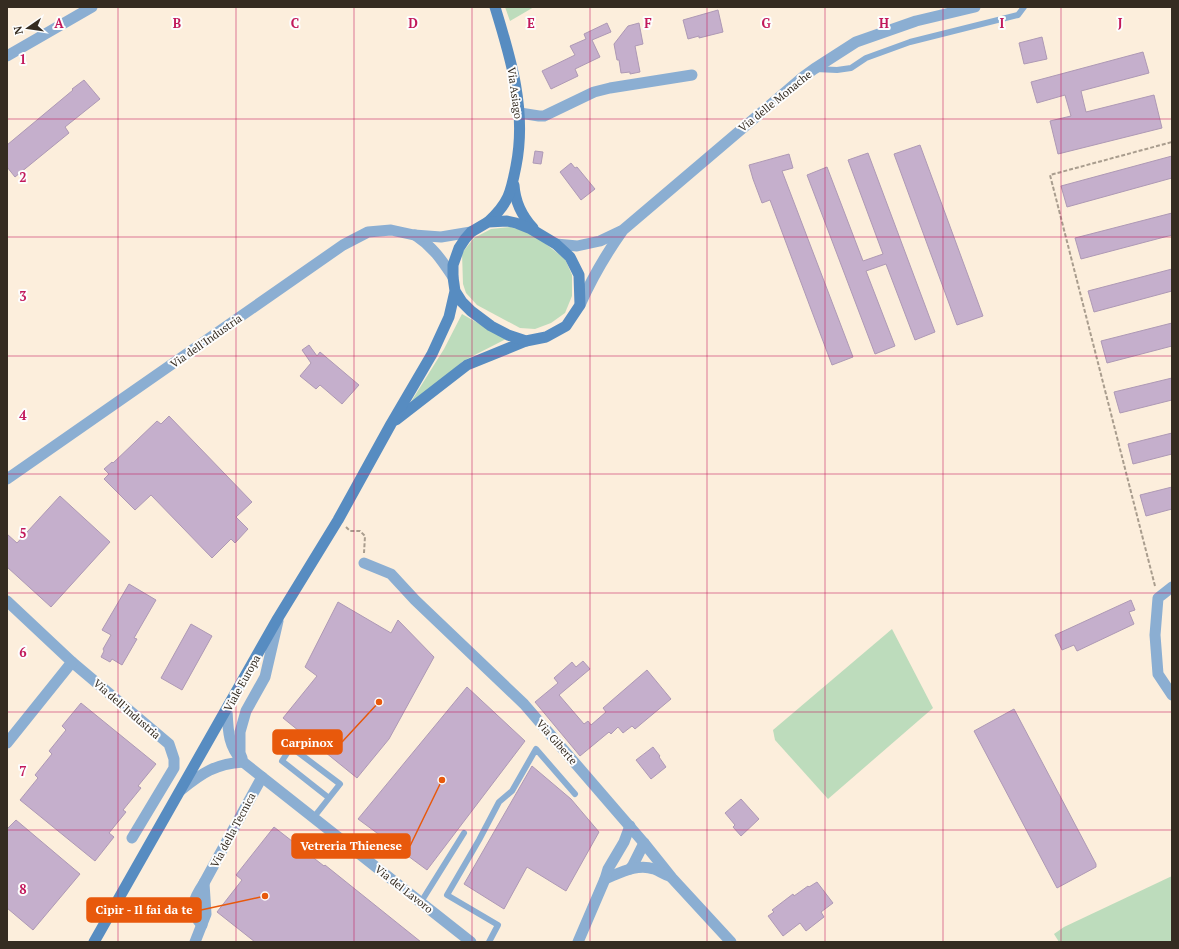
<svg xmlns="http://www.w3.org/2000/svg" width="1179" height="949" font-family="'PT Serif',serif">
<style>
.green{fill:#bddcbc}
.building{fill:#c5afcc;stroke:#ae99b5}
.lines{fill:none;stroke-linecap:round;stroke-linejoin:round}
.path{stroke:#a99d8e;stroke-width:2;stroke-dasharray:4 2;stroke-linecap:butt}
.service{stroke:#8baed2;stroke-width:6}
.minor{stroke:#8baed2;stroke-width:11}
.tertiary{stroke:#8baed2;stroke-width:11}
.secondary{stroke:#578cc1;stroke-width:11}
.grid{fill:none;stroke:#c2185b;stroke-width:1;stroke-opacity:0.55}
.labels{text-anchor:middle;stroke-width:4;stroke-linejoin:round;paint-order:stroke}
.street-label{font-size:11px;fill:#352c21;stroke:#fdfdfd}
.grid-label{font-size:13px;text-anchor:middle;font-weight:bold;fill:#c2185b;stroke:#fdfdfd;stroke-width:4;stroke-linejoin:round;paint-order:stroke}
.leader{fill:none;stroke:#e8590c;stroke-width:1.5}
.callout-dot{fill:#e8590c;stroke:#fdfdfd;stroke-width:1.5}
.callout{fill:#e8590c;stroke:#e8590c;stroke-width:1.5}
.callout-label{font-size:12px;text-anchor:middle;font-weight:bold;fill:#fff}
</style>
<rect width="100%" height="100%" fill="#fceedc"/>
<g class="green">
<path d="M505,7H534L510,21Z"/>
<path d="M510,227L522,230L533,234L565,259L572,275V296L565,313L551,323L535,329L520,328L477,305L466,293L463,284L462,253L474,238L491,229Z"/>
<path d="M462,314L506,339L463,361L404,413L444,349Z"/>
<path d="M892,629L933,708L828,799L775,740L773,730Z"/>
<path d="M1172,876V942H1059L1054,934L1064,927Z"/>
</g>
<g class="building">
<path d="M718,10L723,32L699,38V36L688,39L683,20Z"/>
<path d="M607,23L611,32L592,40L600,57L575,69L578,76L551,89L542,71L575,55L570,46L586,39L584,34Z"/>
<path d="M639,23L643,44L635,46L640,72L630,74V72L621,73L619,60H617L614,44L628,26Z"/>
<path d="M1042,37L1047,59L1024,64L1019,43Z"/>
<path d="M1143,52L1149,73L1081,91L1086,112L1154,95L1162,128L1058,154L1050,121L1071,116L1065,95L1037,103L1031,82Z"/>
<path d="M84,80L100,99L65,127L69,133L15,177L7,167V145L73,90L72,89Z"/>
<path d="M920,145L983,316L957,325L894,154Z"/>
<path d="M535,151L543,152L541,164L533,163Z"/>
<path d="M868,153L935,332L915,340L886,264L866,271L895,346L875,354L807,175L827,167L863,261L883,254L848,160Z"/>
<path d="M789,154L793,168L782,171L853,357L832,365L770,200L762,203L753,179L749,165Z"/>
<path d="M1172,156V178L1067,207L1061,186Z"/>
<path d="M571,163L575,168L577,167L595,189L581,200L560,172Z"/>
<path d="M1172,213V235L1081,259L1075,238Z"/>
<path d="M1172,269V291L1094,312L1088,291Z"/>
<path d="M1172,323V346L1107,363L1101,341Z"/>
<path d="M309,345L317,356L320,352L359,385L342,404L320,385L316,389L300,376L311,363L302,350Z"/>
<path d="M1172,378V400L1120,413L1114,392Z"/>
<path d="M169,416L252,502L236,517L248,529L235,543L231,539L212,558L151,495L135,510L104,479L109,474L104,469L112,462L113,463L157,421L161,424Z"/>
<path d="M1172,433V454L1133,464L1128,444Z"/>
<path d="M1172,487V509L1146,516L1140,495Z"/>
<path d="M60,496L110,542L51,607L7,567V534L17,543Z"/>
<path d="M129,584L156,600L134,638L137,639L122,665L112,659L110,662L101,657L104,651L103,649L111,635L102,630Z"/>
<path d="M1131,600L1135,610L1129,612L1134,624L1077,651L1074,645L1062,650L1055,635Z"/>
<path d="M338,602L391,633L398,620L434,657L389,739L357,778L283,718L317,676L305,667Z"/>
<path d="M191,624L212,636L182,690L161,678Z"/>
<path d="M583,661L590,669L559,695L584,724L588,721L591,725L606,712L603,708L647,670L671,699L635,729L632,726L623,733L618,727L611,734L609,732L580,756L535,702L558,683L554,678L572,662L576,667Z"/>
<path d="M467,687L525,741L427,870L358,819Z"/>
<path d="M81,703L156,764L138,786L141,788L123,810L126,812L109,833L114,837L95,861L20,800L38,778L35,775L52,754L49,751L66,730L62,726Z"/>
<path d="M1014,709L1096,864V867L1057,888L974,731Z"/>
<path d="M653,747L660,756L659,757L666,767L651,779L636,760Z"/>
<path d="M532,766L571,799L599,832L566,891L527,867L504,909L464,884Z"/>
<path d="M741,799L759,819L741,836L733,827L735,825L725,813Z"/>
<path d="M16,820L80,874L33,930L7,908V829Z"/>
<path d="M274,827L324,866L325,865L421,942H255L217,912L242,880L236,875Z"/>
<path d="M817,882L833,903L821,912L824,917L806,931L800,923L783,936L768,916L774,912L772,910L793,894L794,896L808,886L809,887Z"/>
</g>
<g class="lines">
<g class="path">
<path d="M346,527L350,531H360L365,536L364,553"/>
<path d="M1155,586L1050,175L1172,142"/>
</g>
<g class="service">
<path d="M816,69L837,70L851,68L866,58L910,42L1018,15L1024,7"/>
<path d="M314,817L340,784L291,747L282,761L329,798"/>
<path d="M421,902L464,833"/>
<path d="M489,942L498,925L447,895L479,840L499,802L512,791L536,749L575,794"/>
</g>
<g class="minor">
<path d="M520,113L539,116H544L594,92L610,88L692,75"/>
<path d="M364,563L391,574L415,600L524,704L644,843L672,878L731,942"/>
<path d="M1172,587L1158,598L1155,635L1158,674L1172,695"/>
<path d="M7,601L72,662L169,744L174,759V768L132,838"/>
<path d="M227,710C228,731 228,746 243,762L471,942"/>
<path d="M7,743L72,662"/>
<path d="M242,758L240,753V732L246,711L265,677L278,621"/>
<path d="M181,790C202,773 215,764 243,762"/>
<path d="M630,869L633,865L644,843"/>
<path d="M605,879C620,873 637,863 654,869C659,871 664,874 669,876"/>
<path d="M202,925C187,910 194,898 204,883L262,777"/>
<path d="M195,942L206,914L204,883"/>
<path d="M578,942L605,879L608,869L624,842L630,826"/>
</g>
<g class="tertiary">
<path d="M7,56L92,7"/>
<path d="M415,235C433,247 441,259 453,277"/>
<path d="M556,244L577,246L600,241L621,231"/>
<path d="M580,305C592,278 606,254 623,230L803,77L814,69L856,42L916,21L975,7"/>
<path d="M7,479L343,245L368,232L391,230L414,235L441,237L471,232"/>
</g>
<g class="secondary">
<path d="M514,185C515,201 522,216 533,228"/>
<path d="M488,222C509,203 511,192 516,166C527,111 511,59 495,7"/>
<path d="M396,420L467,365L526,341"/>
<path d="M94,942L278,618L338,520L391,424L432,354L449,317L455,291L453,277V265L459,248L465,239L471,232L488,222L507,221L516,223L531,229L556,244L570,257L579,275L580,305L566,326L546,337L526,341L508,335L491,326L471,311L462,302L455,291"/>
</g>
</g>
<path class="grid" d="M118,7V942M236,7V942M354,7V942M472,7V942M590,7V942M707,7V942M825,7V942M943,7V942M1061,7V942M7,119H1172M7,237H1172M7,356H1172M7,474H1172M7,593H1172M7,712H1172M7,830H1172"/>
<g class="labels">
<g class="street-label">
<text transform="translate(515 93) rotate(82)" y="4">Via Asiago</text>
<text transform="translate(775 101) rotate(-39)" y="4">Via delle Monache</text>
<text transform="translate(206 341) rotate(-35)" y="4">Via dell'Industria</text>
<text transform="translate(242 683) rotate(-61)" y="4">Viale Europa</text>
<text transform="translate(127 709) rotate(41)" y="4">Via dell'Industria</text>
<text transform="translate(557 742) rotate(49)" y="4">Via Giberte</text>
<text transform="translate(233 830) rotate(-62)" y="4">Via della Tecnica</text>
<text transform="translate(404 889) rotate(38)" y="4">Via del Lavoro</text>
</g>
</g>
<g class="grid-label">
<text x="59" y="28">A</text>
<text x="177" y="28">B</text>
<text x="295" y="28">C</text>
<text x="413" y="28">D</text>
<text x="531" y="28">E</text>
<text x="648" y="28">F</text>
<text x="766" y="28">G</text>
<text x="884" y="28">H</text>
<text x="1002" y="28">I</text>
<text x="1120" y="28">J</text>
<text x="23" y="64">1</text>
<text x="23" y="182">2</text>
<text x="23" y="301">3</text>
<text x="23" y="420">4</text>
<text x="23" y="538">5</text>
<text x="23" y="657">6</text>
<text x="23" y="776">7</text>
<text x="23" y="894">8</text>
</g>
<path class="leader" d="M379 702L342 742M442 780L410 846M265 896L201 910"/>
<g class="callout-dot">
<circle cx="379" cy="702" r="4"/>
<circle cx="442" cy="780" r="4"/>
<circle cx="265" cy="896" r="4"/>
</g>
<g class="callout">
<rect x="273" y="730" width="69" height="24" rx="4"/>
<rect x="292" y="834" width="118" height="24" rx="4"/>
<rect x="87" y="898" width="114" height="24" rx="4"/>
</g>
<g class="callout-label">
<text x="307" y="747">Carpinox</text>
<text x="351" y="850">Vetreria Thienese</text>
<text x="144" y="914">Cipir - Il fai da te</text>
</g>
<rect width="1179" height="949" fill="none" stroke="#352c21" stroke-width="16"/>
<g transform="translate(28 28) rotate(257)" stroke="#fdfdfd" stroke-width="3" paint-order="stroke">
<path d="M0-3L7 15L0 10L-7 15Z" fill="#352c21"/>
<text y="-6" font-size="11" font-weight="bold" text-anchor="middle" fill="#352c21">N</text>
</g>
</svg>
